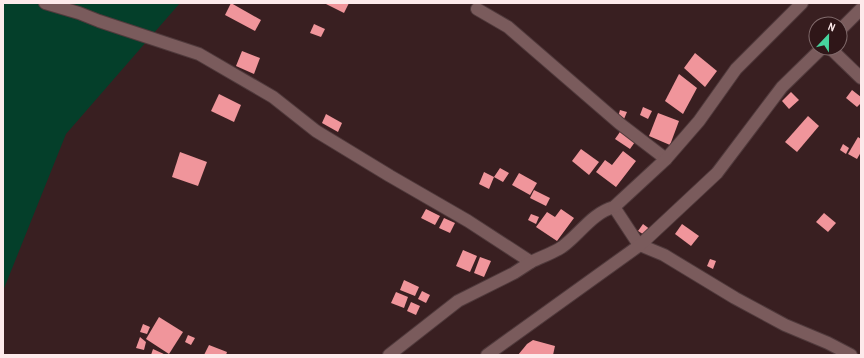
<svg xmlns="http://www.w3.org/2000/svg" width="864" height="358" font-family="'Archivo Narrow',sans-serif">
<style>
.green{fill:#043f2a}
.building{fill:#f0959b}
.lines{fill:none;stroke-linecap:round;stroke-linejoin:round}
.minor-casing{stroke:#503a3c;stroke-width:14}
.minor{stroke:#7a5b5c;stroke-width:12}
</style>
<rect width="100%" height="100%" fill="#391f21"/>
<path class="green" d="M3,3H180L66,134L3,291Z"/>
<g class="building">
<path d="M231,3L261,20L255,31L225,15Z"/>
<path d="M326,3H349L344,13L326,4Z"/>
<path d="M314,24L325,29L321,37L310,33Z"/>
<path d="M242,51L260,58L254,74L236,66Z"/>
<path d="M695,53L717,71L705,87L684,68Z"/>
<path d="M679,74L697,88L683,114L665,101Z"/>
<path d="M852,90L861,97V103L857,107L846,98Z"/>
<path d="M791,92L799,100L789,109L782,101Z"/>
<path d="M219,94L241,105L234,122L211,111Z"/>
<path d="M643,107L652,111L648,119L640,115Z"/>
<path d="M620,110L627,112L624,119L618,117Z"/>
<path d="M658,113L679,121L670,145L649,136Z"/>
<path d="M326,114L342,123L338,132L322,123Z"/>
<path d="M808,116L819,126L797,152L785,142Z"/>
<path d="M622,129L637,139L630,149L615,139Z"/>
<path d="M858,137L861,139V152L857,159L848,154Z"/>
<path d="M843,144L849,148L846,154L840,150Z"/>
<path d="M581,149L599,162L589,175L572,161Z"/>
<path d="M623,151L636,161L616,187L596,172L605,160L612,165Z"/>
<path d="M180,152L207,162L198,186L172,177Z"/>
<path d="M500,168L509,173L503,182L494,177L489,189L479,184L484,172L494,177Z"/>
<path d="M519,173L537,183L530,195L512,185Z"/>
<path d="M534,190L550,198L546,206L530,198Z"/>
<path d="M426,209L440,216L435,225L421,218Z"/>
<path d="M561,209L574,218L557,241L536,227L547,212L555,217Z"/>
<path d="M824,213L836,223L828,232L816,222Z"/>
<path d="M531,214L539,217L536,224L528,220Z"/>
<path d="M444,218L455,223L450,233L439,228Z"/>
<path d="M643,224L651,230L646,236L638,231Z"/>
<path d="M682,224L699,236L691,246L675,234Z"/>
<path d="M463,250L477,256L470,272L456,266Z"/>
<path d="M480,257L491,261L484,277L474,273Z"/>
<path d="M710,259L716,261L713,269L707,266Z"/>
<path d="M404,280L419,287L415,296L400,290Z"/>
<path d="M422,291L430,295L426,303L418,299Z"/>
<path d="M396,292L408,297L404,308L391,303Z"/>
<path d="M411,302L420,306L416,315L407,311Z"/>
<path d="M159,317L183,332L169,354L146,339Z"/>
<path d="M143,324L150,327L147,334L140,332Z"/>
<path d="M188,335L195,338L191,345L185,342Z"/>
<path d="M140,337L146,342L144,350L136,348Z"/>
<path d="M533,340L555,346L553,355H518L527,344Z"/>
<path d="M209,345L227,352L226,355H204Z"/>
<path d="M153,349L166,355H151Z"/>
</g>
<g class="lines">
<defs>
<g id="minor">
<path d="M45,3L79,13L99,21L199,54L273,97L316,131L390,176L468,221L531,262C541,257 553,253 562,247C580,234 592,213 614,207L637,242L640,245L664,255L735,298L785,325L828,343L851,355"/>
<path d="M477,9L508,27L619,123L666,159"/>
<path d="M840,30L861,9"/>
<path d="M830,48L861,78"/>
<path d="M614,207L666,159L699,121L736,69L802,3"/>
<path d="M389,355L458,301L514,273L531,262"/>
<path d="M487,355L640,245L717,173L782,87L822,48"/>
</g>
</defs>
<use href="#minor" class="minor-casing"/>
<use href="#minor" class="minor"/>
</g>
<rect width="864" height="358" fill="none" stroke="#fdeaeb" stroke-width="8"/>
<g transform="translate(828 36) rotate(22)"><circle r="19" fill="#2f1618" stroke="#816b6c"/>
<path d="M0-3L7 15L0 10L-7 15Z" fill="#47d49e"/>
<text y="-6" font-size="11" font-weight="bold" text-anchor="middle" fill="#fdeaeb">N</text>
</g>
</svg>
